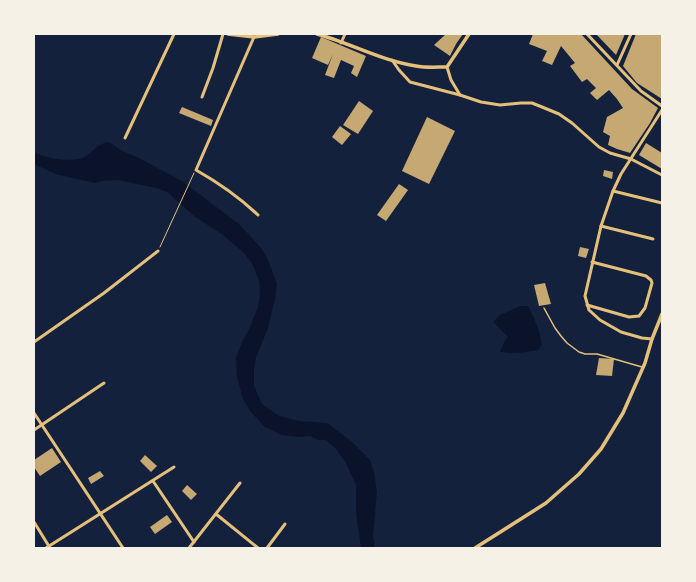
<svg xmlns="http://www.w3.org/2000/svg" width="696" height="582" font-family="'Alegreya Sans',sans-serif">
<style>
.water{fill:#0b132b}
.building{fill:#c6a872}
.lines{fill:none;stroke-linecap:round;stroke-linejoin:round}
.path{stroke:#e5c07b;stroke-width:1}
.service{stroke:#e5c07b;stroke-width:1.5}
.minor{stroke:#e5c07b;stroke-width:3}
.tertiary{stroke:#e5c07b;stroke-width:3.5}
</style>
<rect width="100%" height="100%" fill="#14213d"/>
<g class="water">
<path d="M109,142L122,151L137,157L182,181L240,225L262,249L268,260L277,284L275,299L268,328L256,358L254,368V386L262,404L279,416L299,421L327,423L351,441L370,460L374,472L377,492L373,536L375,548H361L356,513V485L346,463L336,449L326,440H318L310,436L298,437L282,435L265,427L250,411L243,399L237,377L236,358L243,340L250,327L258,307L260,294L259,281L255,270L251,262L244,253L223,235L194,216L167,192L156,188L118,180L102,181L95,183L55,174L34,164V152C45,158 74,164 86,156C94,151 98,143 109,142Z"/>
<path d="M520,306H528C535,318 539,330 542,344L538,350C524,353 515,354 500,352L504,342L508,337L493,322L500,315Z"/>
</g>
<g class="building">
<path d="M446,34H463L456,44L450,56L434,45Z"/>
<path d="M533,34H581L632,89L658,108L650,123L630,153L617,149L608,145L610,136L603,132L607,117L623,108L617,99L609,90L597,100L590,93L596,88L587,79L582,82L570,66L575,63L561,46L552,65L542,61L547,51L529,44Z"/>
<path d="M596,34H625L616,55Z"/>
<path d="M636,34H662V99L637,83L623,66Z"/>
<path d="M321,37L366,56L357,77L351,73L354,66L341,60L334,78L325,75L333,54L328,65L312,58Z"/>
<path d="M359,101L373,111L358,134L343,125Z"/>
<path d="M182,107L213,120L211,126L179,113Z"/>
<path d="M427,117L455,131L429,184L402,171Z"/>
<path d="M340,126L351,134L342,145L332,137Z"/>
<path d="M646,143L662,153V169L639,155Z"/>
<path d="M604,170L613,172L612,179L603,176Z"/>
<path d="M399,184L408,190L386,221L377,215Z"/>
<path d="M580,247L589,249L586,258L578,256Z"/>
<path d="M545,283L551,304L539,306L534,285Z"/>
<path d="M599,358L614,359L612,376L596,375Z"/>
<path d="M52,448L61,462L40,476L34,467V460Z"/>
<path d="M145,455L157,466L151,472L140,461Z"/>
<path d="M100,471L104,476L91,484L88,478Z"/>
<path d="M187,485L197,494L191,500L182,491Z"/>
<path d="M167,515L172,522L155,534L150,527Z"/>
</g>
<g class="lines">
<path class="path" d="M160,247L194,173"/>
<path class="service" d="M544,308L555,328L561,336L567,343L579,352L585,354H597L642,367"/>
<g class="minor">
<path d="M587,34L641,91L662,106"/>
<path d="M254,37L196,170C219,183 239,197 258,215"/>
<path d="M341,43L345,34"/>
<path d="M392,60L399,70L410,82L460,95L481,102L500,105L521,103H532L542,107L559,114L572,123L599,147L610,153L631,159L662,175"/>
<path d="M617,65L631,34"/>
<path d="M447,67L451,80L460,95"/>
<path d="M202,97L213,68L223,34"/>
<path d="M125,138L174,34"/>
<path d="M613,191L662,203"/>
<path d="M601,226L653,239"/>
<path d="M587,305L629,317L639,316L645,308L652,283L651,280L646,276L592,262"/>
<path d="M652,339L642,338L621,332L600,320L589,310L585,296L601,226L613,191L621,174L662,110"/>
<path d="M34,342L104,293L158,251"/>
<path d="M34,413L123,548"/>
<path d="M34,430L104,383"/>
<path d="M153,481L194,542"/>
<path d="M216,514L258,548"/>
<path d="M34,522L50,548"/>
<path d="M46,548L174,467"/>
<path d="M189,548L240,483"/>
<path d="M267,548L285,524"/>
</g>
<g class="tertiary">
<path d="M228,34L254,37L278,34"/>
<path d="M317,34C350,43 382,61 416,66C426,68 437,67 447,67L469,34"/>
<path d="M475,548L546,503L579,474L601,449L623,413L645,363L652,339L662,314"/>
</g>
</g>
<rect width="696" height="582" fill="none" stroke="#f6f1e7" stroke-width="70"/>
</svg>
